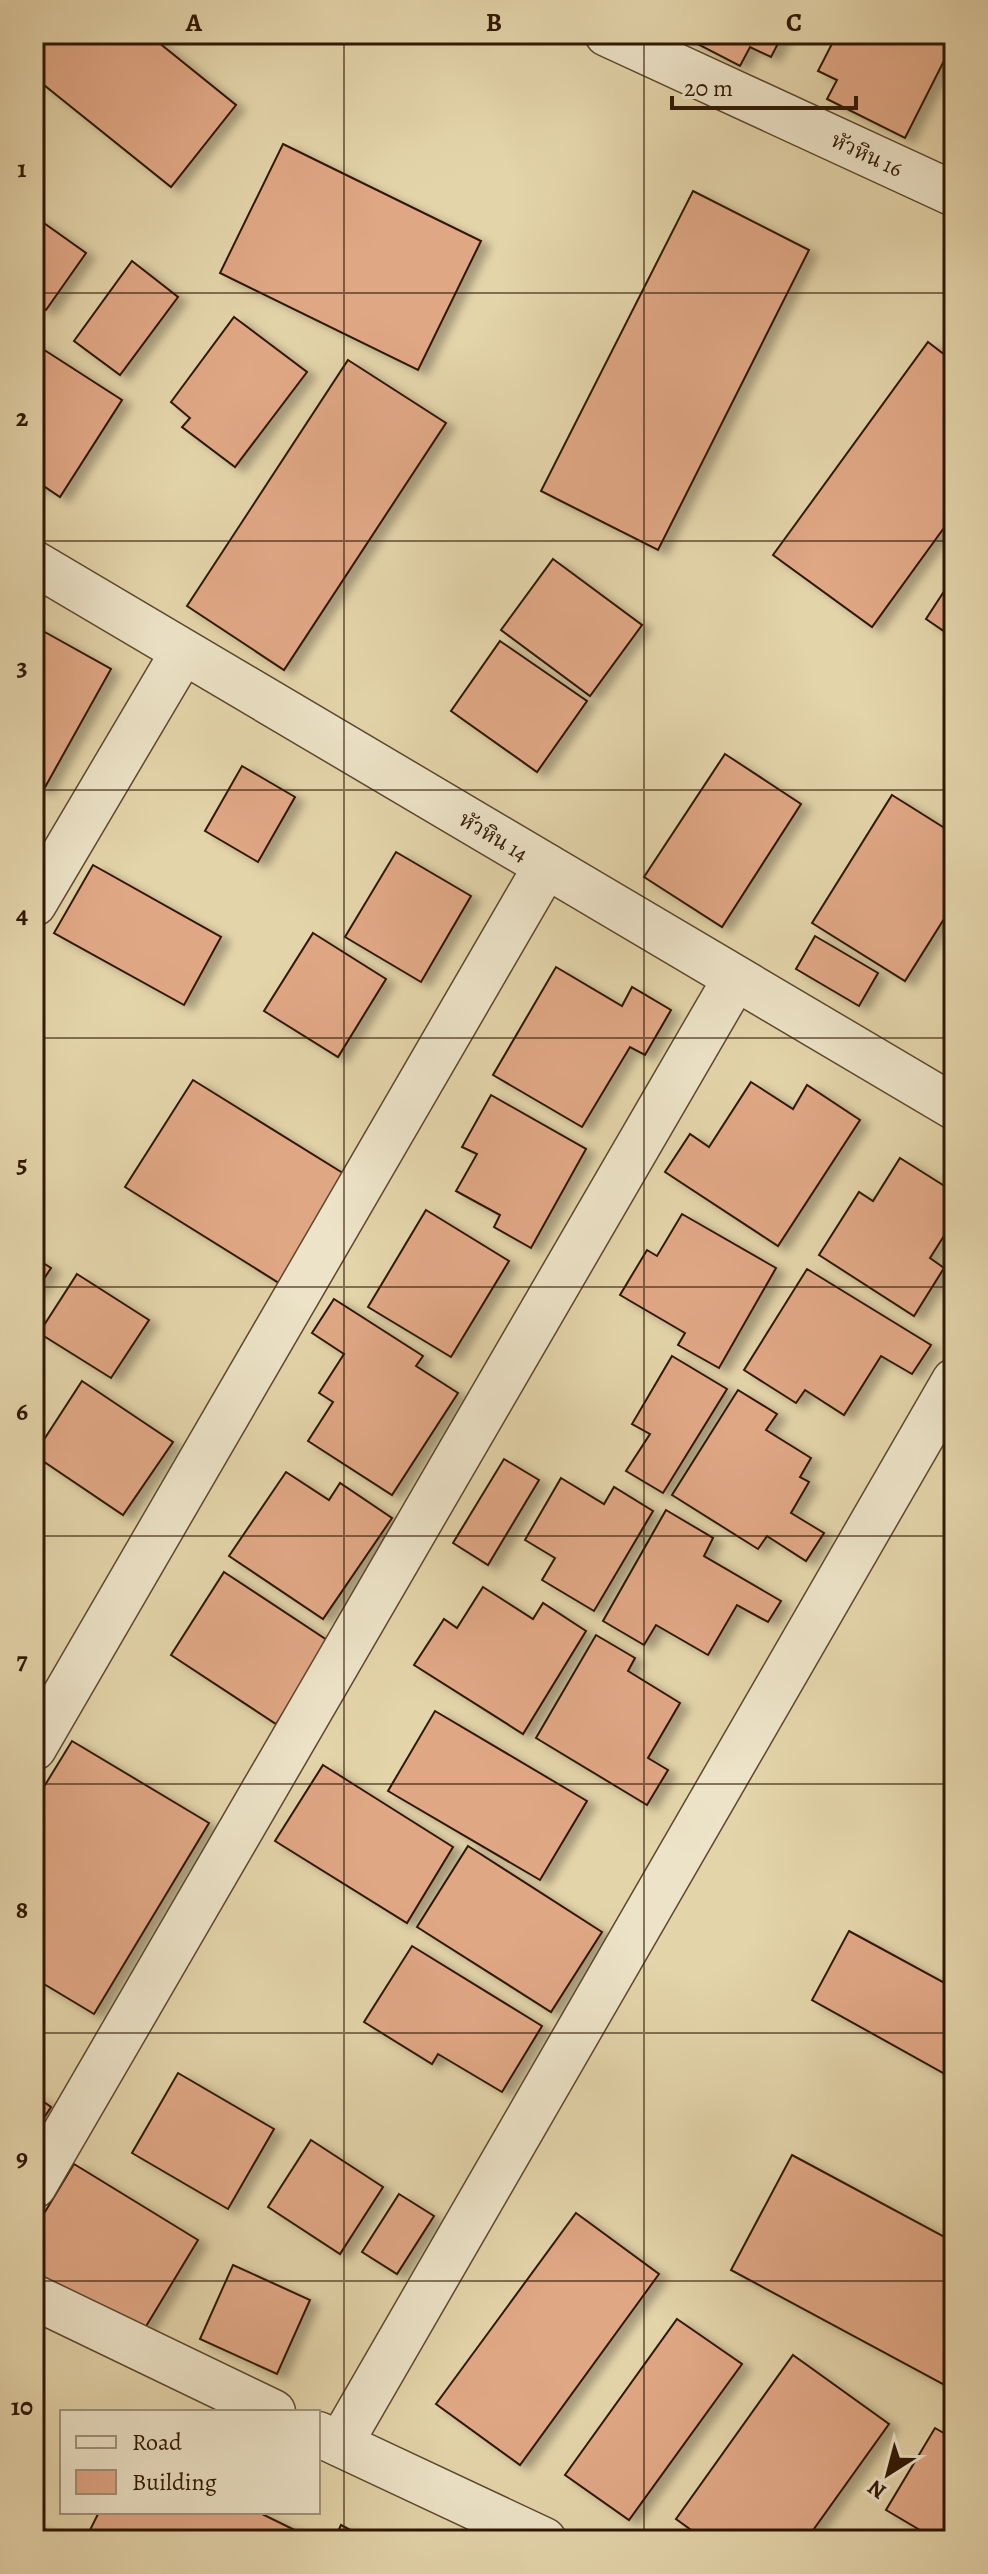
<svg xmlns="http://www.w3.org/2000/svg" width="988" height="2574" font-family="Alegreya,'Noto Serif Thai',serif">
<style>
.building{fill:#e0a785;stroke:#301803;stroke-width:2;filter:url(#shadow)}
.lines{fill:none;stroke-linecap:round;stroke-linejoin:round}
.minor-casing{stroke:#5d472d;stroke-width:47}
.minor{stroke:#ede3c8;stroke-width:44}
.grid{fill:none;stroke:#301803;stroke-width:2;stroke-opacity:0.55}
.labels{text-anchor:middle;stroke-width:8;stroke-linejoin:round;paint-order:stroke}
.street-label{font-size:22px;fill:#301803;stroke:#ede3c8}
.neatline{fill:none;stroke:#301803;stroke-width:3}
.grid-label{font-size:26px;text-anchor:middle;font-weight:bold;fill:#301803}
</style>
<defs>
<filter id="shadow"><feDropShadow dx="9" dy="5" stdDeviation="4" flood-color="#0004"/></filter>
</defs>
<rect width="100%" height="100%" fill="#e4d4aa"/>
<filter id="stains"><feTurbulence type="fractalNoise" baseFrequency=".0025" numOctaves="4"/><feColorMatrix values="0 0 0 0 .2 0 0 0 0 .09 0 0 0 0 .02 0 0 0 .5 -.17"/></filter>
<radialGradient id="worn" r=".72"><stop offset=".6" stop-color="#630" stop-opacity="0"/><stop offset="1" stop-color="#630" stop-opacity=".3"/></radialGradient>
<g class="building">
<path d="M38,34H148L236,105L171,187L34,77V39Z"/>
<path d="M682,34H783L771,57L750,47L740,66L682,36Z"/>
<path d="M837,34H954V41L905,138L827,99L837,80L818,71Z"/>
<path d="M283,144L481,241L418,370L220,273Z"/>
<path d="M693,191L809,250L658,550L541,491Z"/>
<path d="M34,216L86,253L46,310L34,302Z"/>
<path d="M132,261L178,297L120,375L74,341Z"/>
<path d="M234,317L307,372L235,467L182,427L190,418L171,402Z"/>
<path d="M928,342L954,362V514L872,627L773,555Z"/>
<path d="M35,344L122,400L60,497L39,483L34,492Z"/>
<path d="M348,360L446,423L284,670L187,606Z"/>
<path d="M553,559L642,625L590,696L501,630Z"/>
<path d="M954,576V638L926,619Z"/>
<path d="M34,626L111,669L44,789L34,783Z"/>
<path d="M500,641L587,701L537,772L451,711Z"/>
<path d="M725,754L801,804L722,927L644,877Z"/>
<path d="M242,766L295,797L258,862L205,831Z"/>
<path d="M892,795L954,834V903L905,981L812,923Z"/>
<path d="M396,852L471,896L421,982L345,937Z"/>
<path d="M93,865L221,937L184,1005L54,933Z"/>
<path d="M313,933L386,979L338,1057L264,1011Z"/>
<path d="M815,936L878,973L859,1006L796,969Z"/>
<path d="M556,967L622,1006L632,987L671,1010L645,1055L630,1047L582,1127L493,1075Z"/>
<path d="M193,1080L346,1175L279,1283L125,1187Z"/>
<path d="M751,1082L793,1109L807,1085L860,1120L778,1246L665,1172L690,1134L709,1147Z"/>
<path d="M491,1095L586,1149L531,1248L494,1227L500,1215L456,1191L477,1154L462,1147Z"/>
<path d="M900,1158L954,1192V1220L930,1258L944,1268L914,1316L819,1255L859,1192L873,1201Z"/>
<path d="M426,1210L509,1261L451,1357L368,1307Z"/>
<path d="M682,1214L776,1268L719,1368L678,1345L685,1333L620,1295L647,1250L657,1256Z"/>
<path d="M34,1257L51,1268L34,1294Z"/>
<path d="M807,1269L931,1345L912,1374L881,1356L844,1415L805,1390L796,1403L744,1370Z"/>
<path d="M77,1274L149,1320L111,1378L39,1333Z"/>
<path d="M334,1299L423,1356L416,1366L458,1393L392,1495L308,1441L333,1402L319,1393L344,1354L312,1333Z"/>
<path d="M672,1356L727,1389L663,1493L626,1471L650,1434L632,1424Z"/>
<path d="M82,1381L173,1442L123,1515L34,1455Z"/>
<path d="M738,1390L777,1414L766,1430L811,1458L800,1477L809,1482L791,1513L824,1533L806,1561L767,1536L758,1549L672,1495Z"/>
<path d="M504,1459L539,1480L488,1565L453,1543Z"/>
<path d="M286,1472L329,1500L340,1483L392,1518L323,1619L229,1556Z"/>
<path d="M561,1478L604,1504L614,1487L653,1511L594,1611L542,1580L555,1558L525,1540Z"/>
<path d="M666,1510L713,1538L704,1556L781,1601L768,1622L737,1605L708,1655L656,1625L644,1645L603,1621Z"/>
<path d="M224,1572L330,1642L276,1724L171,1655Z"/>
<path d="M483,1587L533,1619L543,1603L586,1631L523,1734L414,1665L444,1619L457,1628Z"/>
<path d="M596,1635L635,1658L628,1671L680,1703L648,1758L668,1770L647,1805L536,1738Z"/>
<path d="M435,1711L587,1801L540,1880L388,1791Z"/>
<path d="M72,1741L209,1823L94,2014L34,1978V1803Z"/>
<path d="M323,1765L453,1847L407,1923L275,1841Z"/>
<path d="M468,1846L602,1932L551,2012L417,1927Z"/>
<path d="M849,1931L954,1988V2079L812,2000Z"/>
<path d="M412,1946L542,2026L502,2092L438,2054L432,2064L364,2022Z"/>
<path d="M178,2073L274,2129L228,2209L132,2153Z"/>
<path d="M34,2095L51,2107L34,2133Z"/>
<path d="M311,2140L383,2187L340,2254L268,2207Z"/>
<path d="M792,2155L954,2242V2380L950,2388L731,2270Z"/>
<path d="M74,2164L198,2240L142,2333L34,2286V2230Z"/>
<path d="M399,2194L434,2216L397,2274L362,2252Z"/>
<path d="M576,2213L659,2274L520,2465L436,2404Z"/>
<path d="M233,2265L310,2300L277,2374L200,2339Z"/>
<path d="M677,2319L742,2364L629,2520L565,2475Z"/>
<path d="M793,2355L889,2424L806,2540H705L676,2519Z"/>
<path d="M935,2428L954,2439V2540H937L886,2510Z"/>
<path d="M99,2512H258L315,2540H104L89,2532Z"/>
<path d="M34,2524L67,2540H34Z"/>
<path d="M341,2525L369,2540H334Z"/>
</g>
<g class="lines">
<defs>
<g id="minor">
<path d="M607,34L954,194"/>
<path d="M34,563L954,1107"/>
<path d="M34,904L183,652"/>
<path d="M34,1748L546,866"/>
<path d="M34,2186L735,979"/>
<path d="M34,2297L273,2412"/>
<path d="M318,2434L544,2540"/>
<path d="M340,2444L954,1381"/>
</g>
</defs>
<use href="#minor" class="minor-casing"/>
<use href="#minor" class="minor"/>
</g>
<path class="grid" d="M344,34V2540M644,34V2540M34,293H954M34,541H954M34,790H954M34,1038H954M34,1287H954M34,1536H954M34,1784H954M34,2033H954M34,2281H954"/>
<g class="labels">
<g class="street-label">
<text transform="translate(867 154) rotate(25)" y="8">หัวหิน 16</text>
<text transform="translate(494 836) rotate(31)" y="8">หัวหิน 14</text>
</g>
</g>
<rect width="988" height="2574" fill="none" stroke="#e4d4aa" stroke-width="88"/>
<rect x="60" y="2410" width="260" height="104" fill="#ede3c8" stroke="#a19279" stroke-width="2"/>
<rect x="76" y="2436" width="40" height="12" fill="#ede3c8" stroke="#a19279" stroke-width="2"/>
<text x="132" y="2450" font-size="24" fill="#301803">Road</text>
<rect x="76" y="2470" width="40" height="24" fill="#e0a785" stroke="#a19279" stroke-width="2"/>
<text x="132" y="2490" font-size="24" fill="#301803">Building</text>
<g transform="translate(888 2474) rotate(216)" stroke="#ede3c8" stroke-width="6" paint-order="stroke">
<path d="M0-6L14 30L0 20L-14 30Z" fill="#301803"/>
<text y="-12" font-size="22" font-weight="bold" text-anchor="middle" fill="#301803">N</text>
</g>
<path d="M672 96v12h184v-12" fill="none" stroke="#301803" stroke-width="4"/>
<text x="684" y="96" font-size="24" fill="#301803" stroke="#ede3c8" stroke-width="6" paint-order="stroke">20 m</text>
<rect x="44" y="44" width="900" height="2486" class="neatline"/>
<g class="grid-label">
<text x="194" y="31">A</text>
<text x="494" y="31">B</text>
<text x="794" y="31">C</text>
<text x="22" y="177">1</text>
<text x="22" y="426">2</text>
<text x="22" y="675">3</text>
<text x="22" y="923">4</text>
<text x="22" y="1172">5</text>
<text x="22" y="1420">6</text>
<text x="22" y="1669">7</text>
<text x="22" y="1918">8</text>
<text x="22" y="2166">9</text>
<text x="22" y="2415">10</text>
</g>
<rect width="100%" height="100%" filter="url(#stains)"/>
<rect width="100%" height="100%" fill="url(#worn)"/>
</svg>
